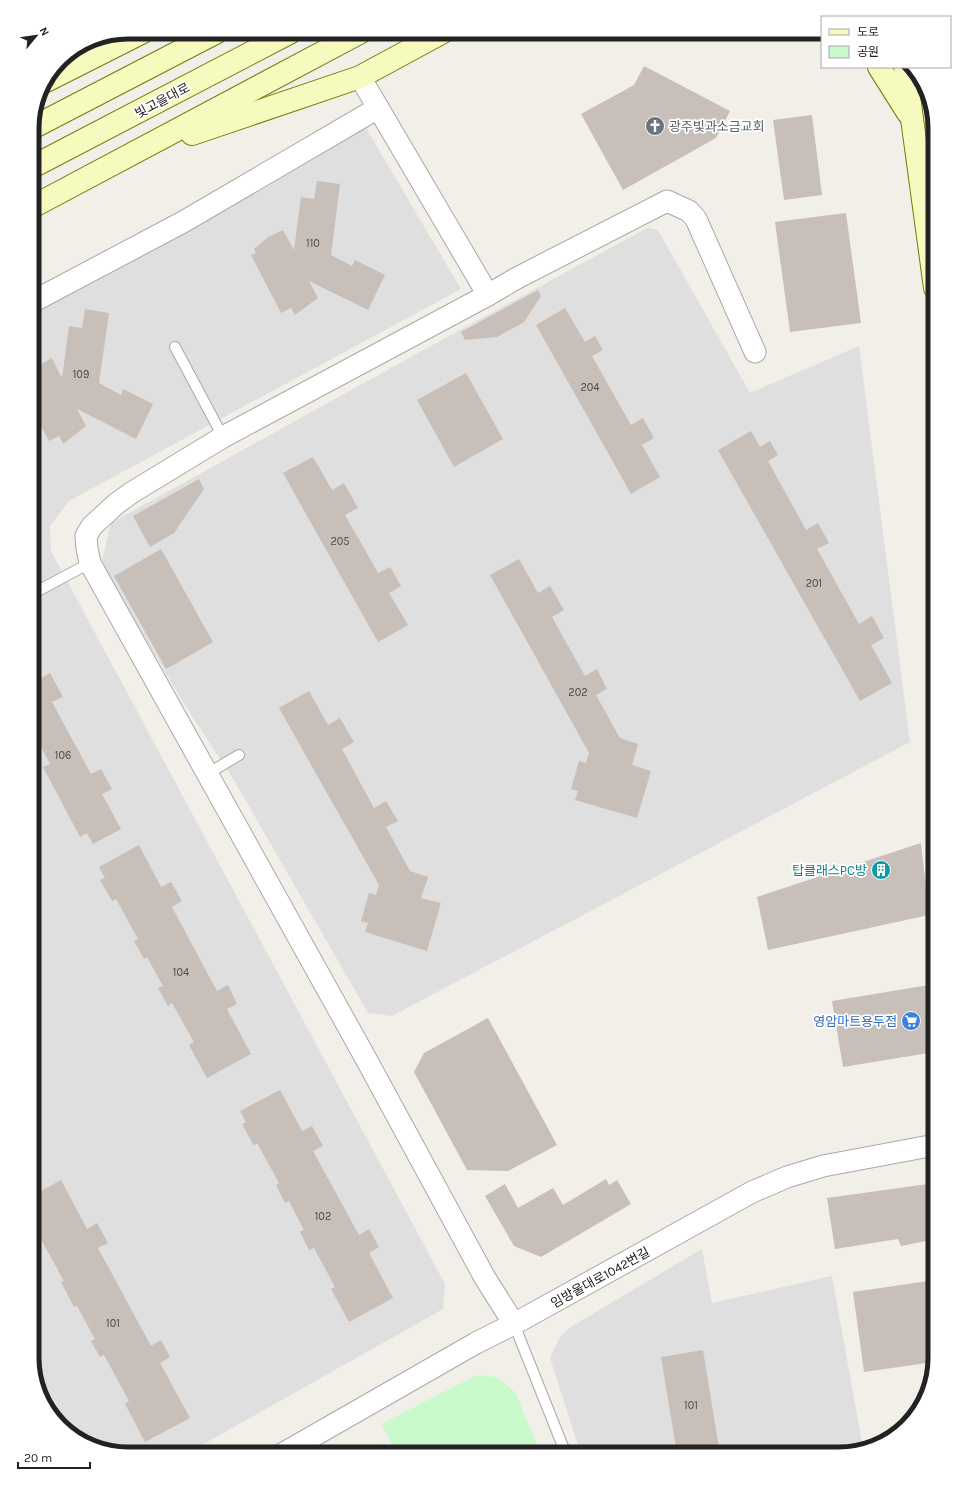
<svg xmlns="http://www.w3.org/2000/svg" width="967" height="1486" font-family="Karla,'Noto Sans KR',sans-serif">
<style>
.residential{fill:#e0dfdf}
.park{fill:#c8facc}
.building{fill:#c7bfb8}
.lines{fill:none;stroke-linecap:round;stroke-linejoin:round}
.service-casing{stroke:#a9a9a9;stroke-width:12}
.minor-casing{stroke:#a9a9a9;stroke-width:23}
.secondary-casing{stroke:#707d05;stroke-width:24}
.service{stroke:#fff;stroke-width:10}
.minor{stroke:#fff;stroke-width:21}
.secondary{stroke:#f7fabf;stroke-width:22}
.labels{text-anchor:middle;stroke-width:3.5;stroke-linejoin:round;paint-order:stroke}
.number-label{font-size:11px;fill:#4b4948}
.street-label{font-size:13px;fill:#222;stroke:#fff}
.worship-label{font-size:13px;fill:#5b616d;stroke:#fff;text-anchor:start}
.culture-label{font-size:13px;fill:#0d838f;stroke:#fff;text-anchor:end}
.shop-label{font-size:13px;fill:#366cbe;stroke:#fff;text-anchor:end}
.rim{fill:none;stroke:#222;stroke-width:5}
</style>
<rect width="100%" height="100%" fill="#f2efe9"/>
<g class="residential">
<path d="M366,128L461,289L69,501L50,526L51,551L445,1284L443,1309L186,1454H122L75,1438L34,1366L32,1358V314Z"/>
<path d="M647,228L658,230L750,393L859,346L910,742L392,1016L368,1013L235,782L183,702L101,565L111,523L467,326Z"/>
<path d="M702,1249L712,1303L832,1276L863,1448L839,1454H581L550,1358L560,1337L569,1328Z"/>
</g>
<path class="park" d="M477,1375L496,1377L515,1392L541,1454H398L381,1424Z"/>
<g class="building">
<path d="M644,66L730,111L716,138L623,190L581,114L634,85Z"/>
<path d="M812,115L822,195L784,200L773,120Z"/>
<path d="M317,181L340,184L331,255L352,266L355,260L385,275L368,310L309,281L318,298L295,315L291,308L281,313L251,255L256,253L254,249L268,237L283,230L294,250L301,197L314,199Z"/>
<path d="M846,213L861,323L790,332L775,222Z"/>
<path d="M538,290L541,296L524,322L497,337L465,340L461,332Z"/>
<path d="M565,308L585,342L595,336L603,350L592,356L631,425L643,418L654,438L642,445L660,477L631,494L536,325Z"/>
<path d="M85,309L109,313L99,383L121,395L123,389L153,404L136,439L77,409L86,426L63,444L59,436L49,441L32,409V369L52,358L62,378L69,326L82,328Z"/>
<path d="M466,373L503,439L454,467L417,400Z"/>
<path d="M751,431L760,447L770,441L778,455L768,461L806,530L818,523L829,543L817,549L859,624L872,616L884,638L871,645L892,683L860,701L718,450Z"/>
<path d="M313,457L332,490L344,483L358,508L345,515L378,573L390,567L401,586L389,593L408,625L378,642L283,473Z"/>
<path d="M199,479L204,489L174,533L150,547L133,516Z"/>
<path d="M161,549L213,642L166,669L114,576Z"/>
<path d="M519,559L538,593L550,586L564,610L552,617L585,676L597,669L607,689L596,695L620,738L638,744L632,765L651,771L637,818L575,800L578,791L571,789L579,761L586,763L589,753L490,575Z"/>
<path d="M32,664L40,679L50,673L63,697L52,702L91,774L101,769L112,789L102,794L121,829L93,844L87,833L80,837L43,767L50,764L39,743L32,747Z"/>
<path d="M309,691L328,725L340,718L354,742L342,749L374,808L386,801L398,821L386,827L410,871L428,877L421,898L441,903L427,951L365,932L368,923L361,921L369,893L376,895L379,885L279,708Z"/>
<path d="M921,843L929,915L768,950L757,897Z"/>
<path d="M139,845L161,887L171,882L182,901L172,907L217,991L228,985L237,1004L227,1009L251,1054L207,1078L189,1045L194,1042L172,1003L168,1006L158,988L163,986L147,957L144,959L134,941L138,939L116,899L112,901L100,880L105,878L99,867Z"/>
<path d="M935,984V1052L843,1067L832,1001Z"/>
<path d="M488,1018L557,1145L508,1171L467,1170L414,1072L424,1053Z"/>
<path d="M280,1090L302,1131L312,1126L323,1146L313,1151L359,1235L369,1229L379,1247L369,1253L393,1298L349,1322L331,1289L335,1287L314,1248L309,1250L300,1232L304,1230L289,1201L285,1203L276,1185L279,1183L257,1143L254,1146L242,1124L246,1122L240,1111Z"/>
<path d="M32,1131L41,1146L32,1151Z"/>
<path d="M606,1179L609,1185L617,1180L631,1204L541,1257L514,1246L485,1196L505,1184L518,1208L553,1188L563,1205Z"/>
<path d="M61,1180L87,1229L97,1223L108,1243L98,1248L151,1346L161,1340L170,1357L160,1363L190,1418L145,1442L125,1404L129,1401L104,1355L100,1357L91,1341L95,1339L77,1306L74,1307L61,1282L64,1281L42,1241L39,1243L32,1231V1196Z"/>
<path d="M935,1183V1275L931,1276L926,1241L901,1246L898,1239L835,1249L827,1198Z"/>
<path d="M928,1281L935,1334L934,1362L864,1372L853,1292Z"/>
<path d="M703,1350L720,1454H677L661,1357Z"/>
<path d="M384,1444L390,1454H355L367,1447L369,1452Z"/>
</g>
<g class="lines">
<defs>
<g id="service">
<path d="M175,347L223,437"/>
<path d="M32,594L90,563"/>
<path d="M207,774L239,755"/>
<path d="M514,1324L566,1454"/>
</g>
<g id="minor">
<path d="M360,77L488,295"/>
<path d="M32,302L183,222L378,108"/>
<path d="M514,1324L485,1278L365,1057L90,563L87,548L86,536L92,526L116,504L131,493L223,437L488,295L517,278L667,201L689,211L696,219L755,352"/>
<path d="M282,1454L476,1343L514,1324L752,1192L787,1177L823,1166L935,1145"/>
</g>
<g id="secondary">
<path d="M879,67L908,113"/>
<path d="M905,67L935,288"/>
<path d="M46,81L143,32"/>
<path d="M32,128L217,32"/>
<path d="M192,134L360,77L443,32"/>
<path d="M32,167L291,32"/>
<path d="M32,207L361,32"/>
</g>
</defs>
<use href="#service" class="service-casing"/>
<use href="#minor" class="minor-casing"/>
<use href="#secondary" class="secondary-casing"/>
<use href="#service" class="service"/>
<use href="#minor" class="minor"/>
<use href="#secondary" class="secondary"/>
</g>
<defs>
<symbol id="church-disc" viewBox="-11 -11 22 22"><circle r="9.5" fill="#6b7280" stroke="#fff"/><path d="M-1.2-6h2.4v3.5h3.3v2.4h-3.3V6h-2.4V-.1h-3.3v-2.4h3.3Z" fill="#fff"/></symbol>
<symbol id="building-disc" viewBox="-11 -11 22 22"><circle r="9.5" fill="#0f9aa8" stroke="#fff"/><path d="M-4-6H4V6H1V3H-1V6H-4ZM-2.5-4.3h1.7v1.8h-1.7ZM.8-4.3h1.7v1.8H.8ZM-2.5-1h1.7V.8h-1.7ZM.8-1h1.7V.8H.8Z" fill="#fff"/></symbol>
<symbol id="supermarket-disc" viewBox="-11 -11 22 22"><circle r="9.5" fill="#3f7fe0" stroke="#fff"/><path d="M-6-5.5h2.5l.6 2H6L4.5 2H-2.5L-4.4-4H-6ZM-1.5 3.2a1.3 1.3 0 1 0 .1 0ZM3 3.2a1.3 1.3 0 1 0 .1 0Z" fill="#fff"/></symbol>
</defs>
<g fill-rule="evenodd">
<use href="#church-disc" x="644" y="115" width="22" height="22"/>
<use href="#building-disc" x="870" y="859" width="22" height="22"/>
<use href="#supermarket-disc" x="900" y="1010" width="22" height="22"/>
</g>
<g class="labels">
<g class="number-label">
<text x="313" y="247">110</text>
<text x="81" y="378">109</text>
<text x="590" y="391">204</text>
<text x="340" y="545">205</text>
<text x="814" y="587">201</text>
<text x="578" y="696">202</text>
<text x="63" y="759">106</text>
<text x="181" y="976">104</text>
<text x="323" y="1220">102</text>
<text x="113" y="1327">101</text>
<text x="691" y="1409">101</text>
</g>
<g class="street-label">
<text transform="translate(162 100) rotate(-28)" y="5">빛고을대로</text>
<text transform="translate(600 1277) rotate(-29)" y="5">임방울대로1042번길</text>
</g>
<g class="worship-label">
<text x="669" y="131">광주빛과소금교회</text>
</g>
<g class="culture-label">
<text x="867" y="875">탑클래스PC방</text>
</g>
<g class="shop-label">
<text x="897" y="1026">영암마트용두점</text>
</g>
</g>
<path d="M0 0H967V1486H0ZM128 39H839A89 89 0 0 1 928 128V1358A89 89 0 0 1 839 1447H128A89 89 0 0 1 39 1358V128A89 89 0 0 1 128 39Z" fill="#fff" fill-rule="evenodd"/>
<path class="rim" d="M128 39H839A89 89 0 0 1 928 128V1358A89 89 0 0 1 839 1447H128A89 89 0 0 1 39 1358V128A89 89 0 0 1 128 39Z"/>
<rect x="821" y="16" width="130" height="52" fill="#ffffff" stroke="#a7a7a7"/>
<rect x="829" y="29" width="20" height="6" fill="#f7fabf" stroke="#a7a7a7"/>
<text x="857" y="36" font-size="12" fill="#222222">도로</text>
<rect x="829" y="46" width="20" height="12" fill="#c8facc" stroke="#a7a7a7"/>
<text x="857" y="56" font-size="12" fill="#222222">공원</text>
<g transform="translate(36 36) rotate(61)" stroke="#ffffff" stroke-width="3" paint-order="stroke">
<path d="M0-3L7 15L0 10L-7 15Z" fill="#222222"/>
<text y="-6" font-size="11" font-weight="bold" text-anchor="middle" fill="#222222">N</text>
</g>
<path d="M18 1462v6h72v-6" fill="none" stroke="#222222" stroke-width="2"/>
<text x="24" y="1462" font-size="12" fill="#222222" stroke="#ffffff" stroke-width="3" paint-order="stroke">20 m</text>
</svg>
